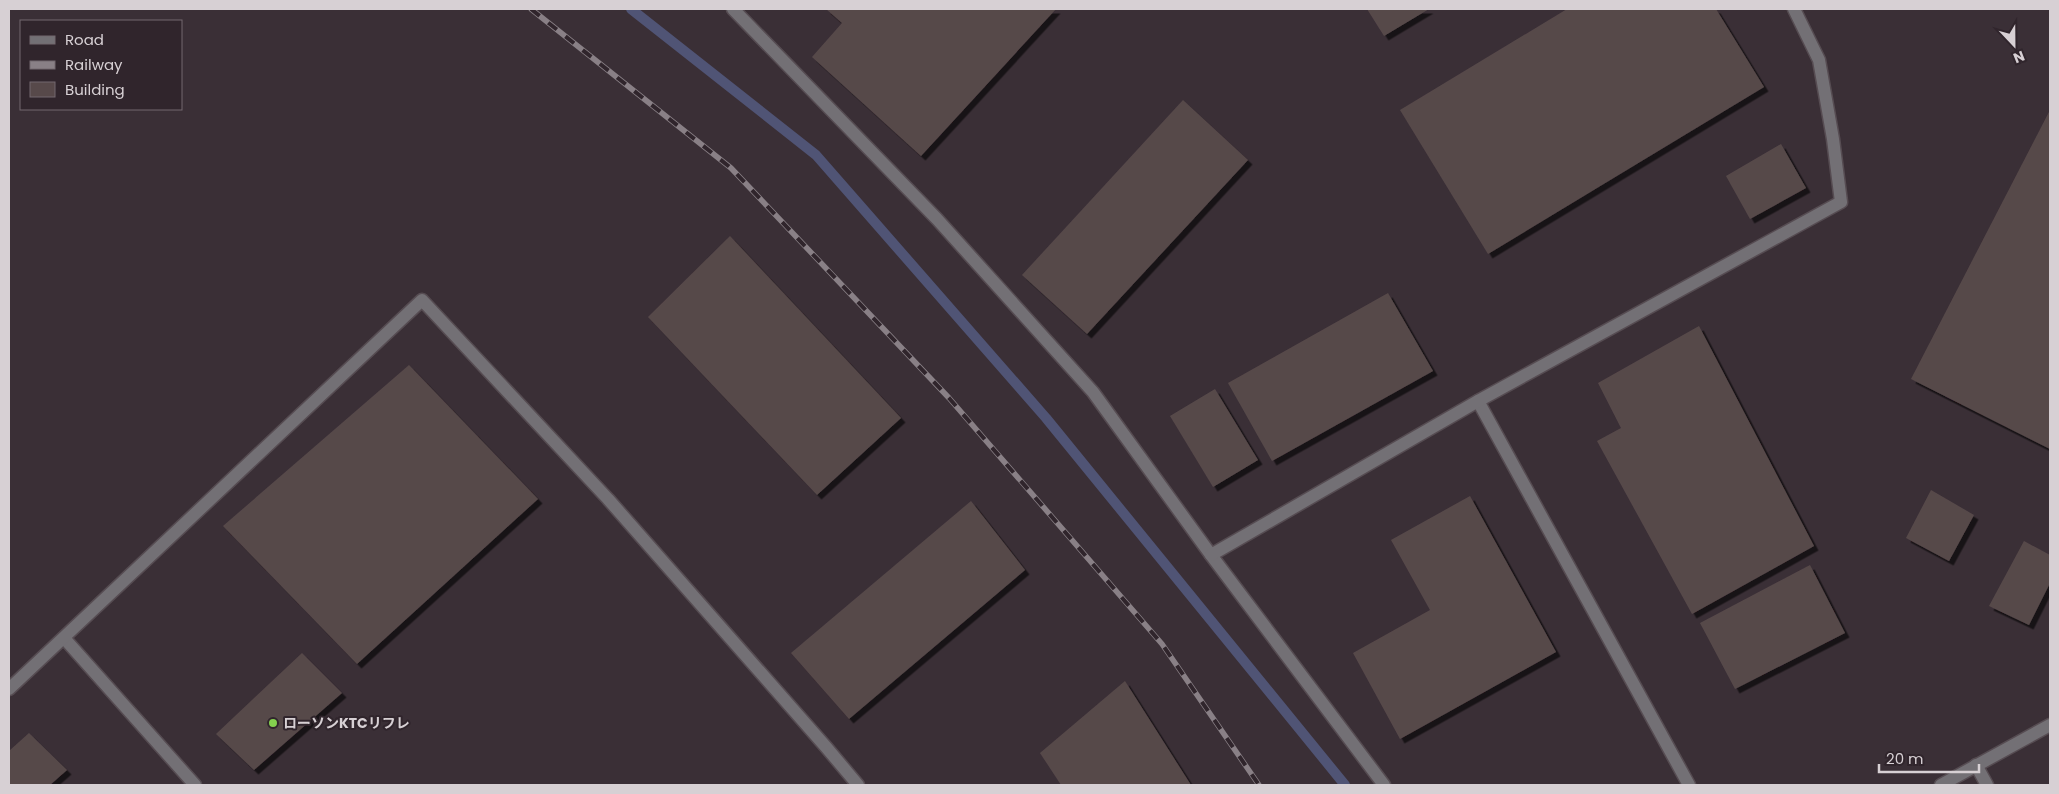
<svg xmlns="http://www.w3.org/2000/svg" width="2059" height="794" font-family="Poppins,'Noto Sans JP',sans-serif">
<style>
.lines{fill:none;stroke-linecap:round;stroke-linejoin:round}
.stream{stroke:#505475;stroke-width:10}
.building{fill:#57494a;filter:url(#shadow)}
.minor-casing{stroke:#564c52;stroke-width:15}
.minor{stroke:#737075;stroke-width:12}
.rail-casing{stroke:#898086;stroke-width:5.5}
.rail{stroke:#30252c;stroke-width:4;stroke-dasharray:11;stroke-linecap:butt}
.poi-dot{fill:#84d04e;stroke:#30252c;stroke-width:2}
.labels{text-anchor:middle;stroke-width:4;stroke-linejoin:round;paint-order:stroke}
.poi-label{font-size:14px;font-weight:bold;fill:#d7d0d4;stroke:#30252c;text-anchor:start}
</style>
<defs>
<filter id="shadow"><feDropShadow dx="4.5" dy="4.5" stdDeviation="0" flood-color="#0009"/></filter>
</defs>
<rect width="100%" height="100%" fill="#3a2f36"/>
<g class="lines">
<path class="stream" d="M631,9L816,155L1046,418L1345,785"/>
</g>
<g class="building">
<path d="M826,9H1056L921,156L812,57L842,23Z"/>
<path d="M1367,9H1429L1384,36Z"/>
<path d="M1567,9H1716L1764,87L1488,254L1400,110Z"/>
<path d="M1183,100L1248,160L1087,334L1022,275Z"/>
<path d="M2050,110V449L1911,379Z"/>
<path d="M1781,144L1806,188L1750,219L1726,176Z"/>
<path d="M730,236L901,418L817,495L648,317Z"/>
<path d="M1388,293L1433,371L1272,461L1228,383Z"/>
<path d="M1699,326L1814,546L1692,614L1597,441L1621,428L1598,383Z"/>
<path d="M409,365L538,499L357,664L223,526Z"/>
<path d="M1215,389L1258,460L1213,487L1170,416Z"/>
<path d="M1931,490L1974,515L1949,561L1906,538Z"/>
<path d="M1470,496L1556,652L1400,739L1353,653L1430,610L1391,540Z"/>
<path d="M971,501L1025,570L849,719L791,653Z"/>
<path d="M2024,541L2050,555V583L2029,625L1989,606Z"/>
<path d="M1810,565L1845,633L1735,689L1700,623Z"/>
<path d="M302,653L342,693L254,770L216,734Z"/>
<path d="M1125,681L1191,785H1061L1040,753Z"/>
<path d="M29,733L67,770L50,785H9V751Z"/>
</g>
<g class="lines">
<defs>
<g id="minor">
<path d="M733,9L937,219L1093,392L1211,555L1384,785"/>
<path d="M1478,401L1689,785"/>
<path d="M1211,555L1478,401L1841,202L1833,139L1819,60L1794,9"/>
<path d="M64,638L195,785"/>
<path d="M9,689L422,300L608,499L826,747L858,785"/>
<path d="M1976,765L1987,785"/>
<path d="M1941,785L2050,725"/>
</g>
</defs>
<use href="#minor" class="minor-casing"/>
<use href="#minor" class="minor"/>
<defs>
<path id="rail" d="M531,9L731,168L949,398L1162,644L1259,785"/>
</defs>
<use href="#rail" class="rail-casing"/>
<use href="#rail" class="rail"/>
</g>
<circle class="poi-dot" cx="273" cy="723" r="5"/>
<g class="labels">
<g class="poi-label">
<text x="283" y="728">ローソンKTCリフレ</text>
</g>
</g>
<rect width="2059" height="794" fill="none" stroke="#d7d0d4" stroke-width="20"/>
<rect x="20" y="20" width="162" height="90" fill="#30252c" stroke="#73696f"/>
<rect x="30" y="36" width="25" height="8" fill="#737075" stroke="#73696f"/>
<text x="65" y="45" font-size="15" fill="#d7d0d4">Road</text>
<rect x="30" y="61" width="25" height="8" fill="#898086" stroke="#73696f"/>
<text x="65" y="70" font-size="15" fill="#d7d0d4">Railway</text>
<rect x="30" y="82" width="25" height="15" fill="#57494a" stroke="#73696f"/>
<text x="65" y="95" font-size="15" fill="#d7d0d4">Building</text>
<g transform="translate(2014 45) rotate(158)" stroke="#30252c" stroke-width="4" paint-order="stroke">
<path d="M0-4L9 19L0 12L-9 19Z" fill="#d7d0d4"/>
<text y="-8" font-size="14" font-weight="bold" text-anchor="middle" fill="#d7d0d4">N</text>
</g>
<path d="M1879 764v8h100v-8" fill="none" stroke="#d7d0d4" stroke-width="2.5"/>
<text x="1886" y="764" font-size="15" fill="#d7d0d4" stroke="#30252c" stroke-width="4" paint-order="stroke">20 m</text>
</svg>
